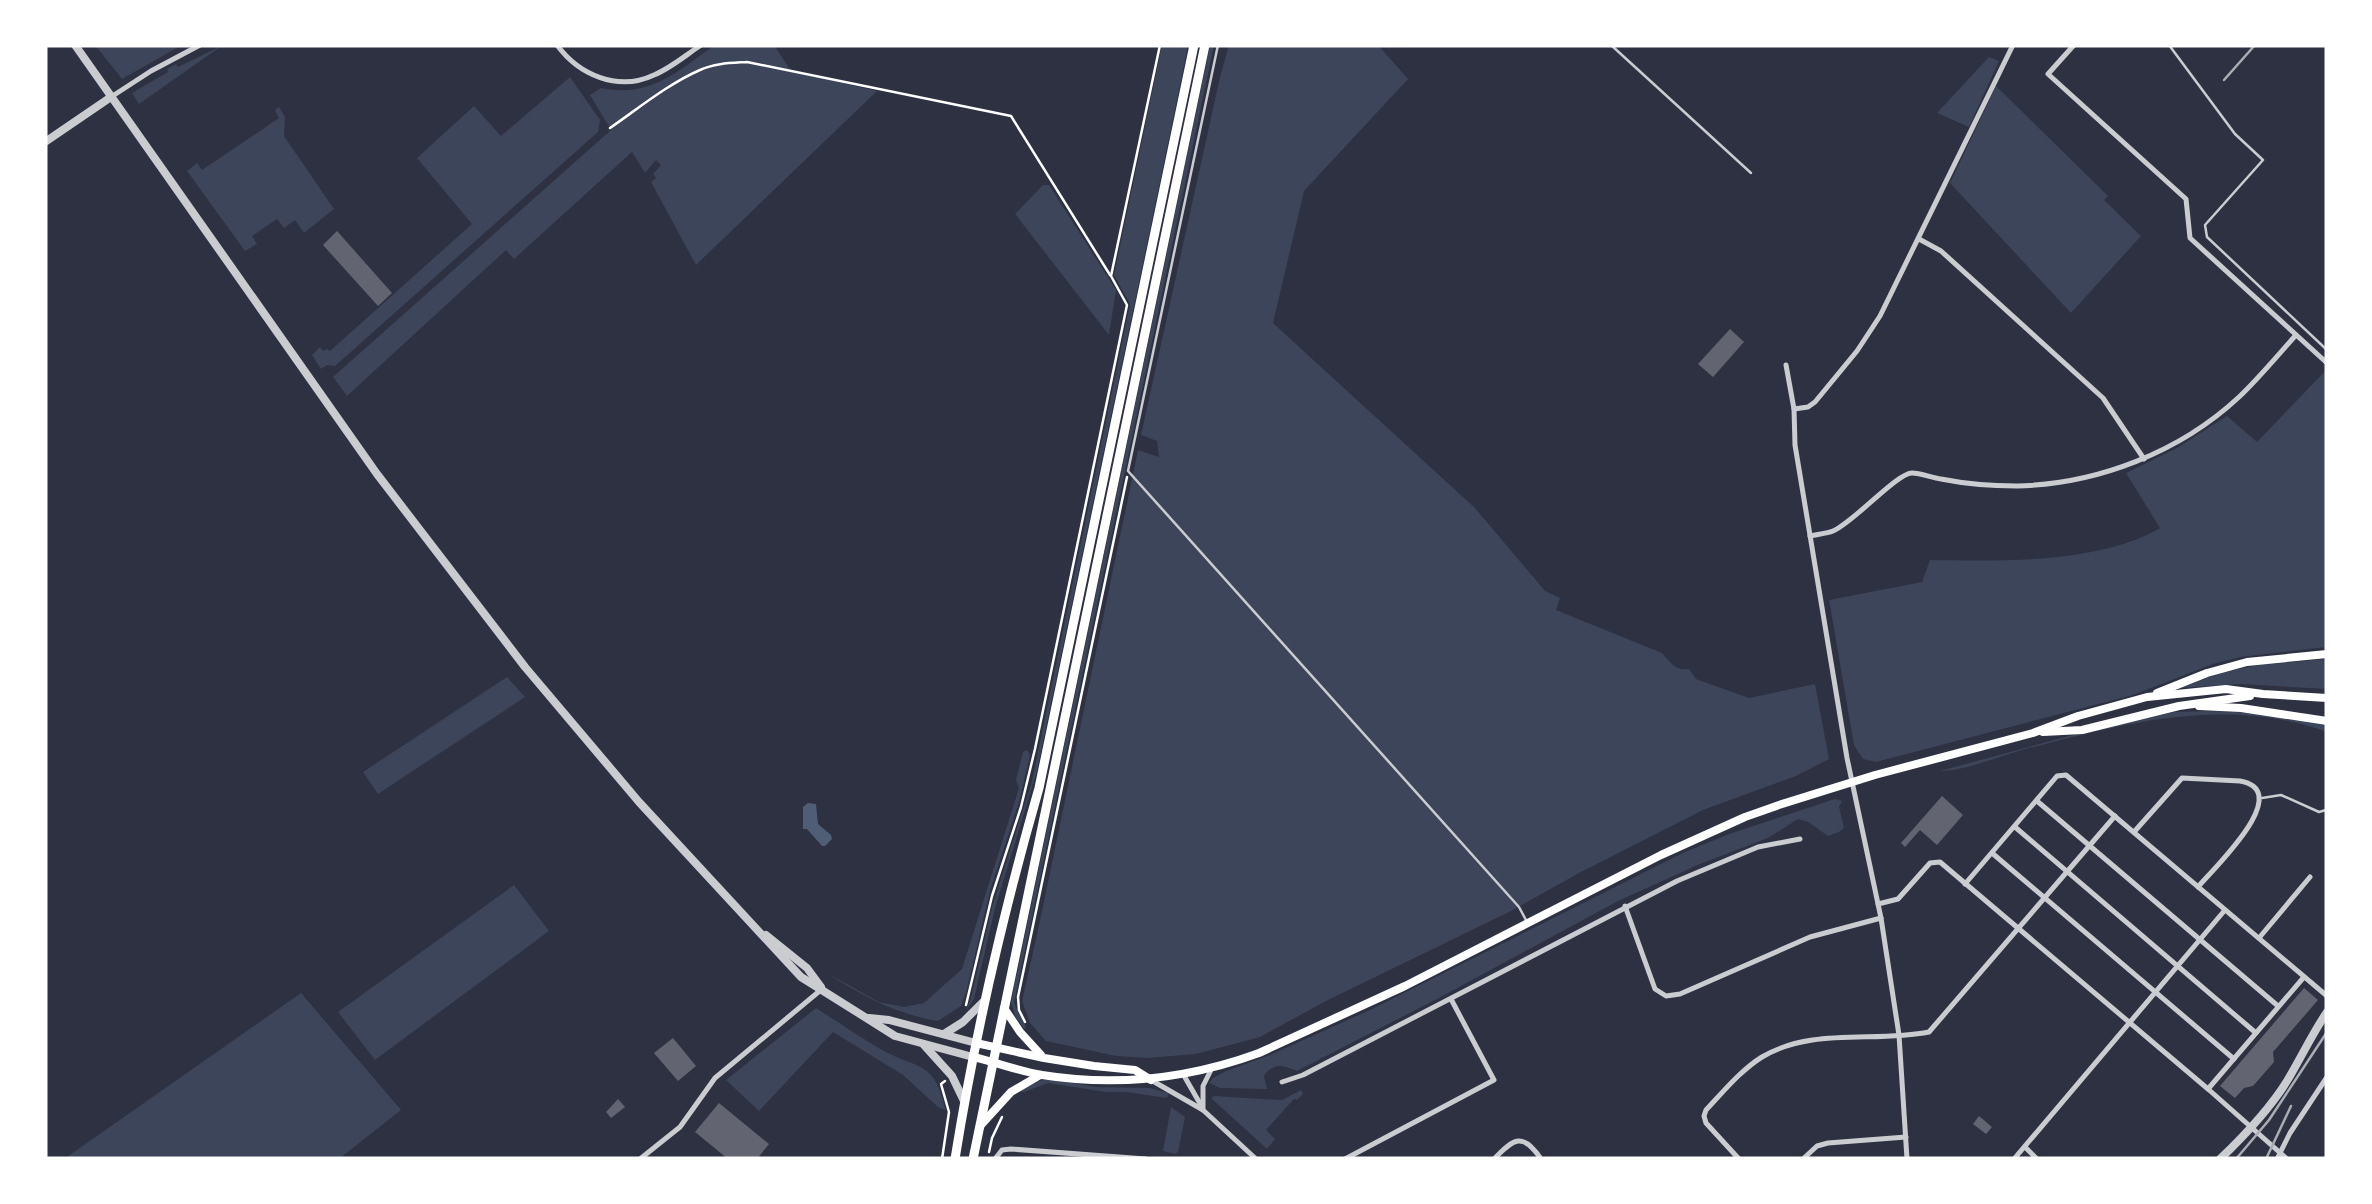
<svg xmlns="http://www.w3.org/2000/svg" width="2372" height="1204" font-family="'Source Sans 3',sans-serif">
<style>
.green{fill:#3c4559}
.water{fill:#4f5d75}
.building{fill:#626471}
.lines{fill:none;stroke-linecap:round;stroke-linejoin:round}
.path{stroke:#fff;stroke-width:2.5}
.service{stroke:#caccd0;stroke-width:2.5}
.minor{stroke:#caccd0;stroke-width:5}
.tertiary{stroke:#caccd0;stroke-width:8}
.secondary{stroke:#fff;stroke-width:8}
.primary{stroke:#fff;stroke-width:9}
.tram{stroke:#abadb3;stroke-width:2.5}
.rail{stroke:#abadb3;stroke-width:2.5}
</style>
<rect width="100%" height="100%" fill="#2d3142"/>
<g class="green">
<path d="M95,45H182L122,79Z"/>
<path d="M223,45L139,104L132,93L168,72L167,69L176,64L178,67Z"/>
<path d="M715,45H774L791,71L877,91L696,265L651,182L656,178L653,174L661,165L656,160L645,173L632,152L514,259L506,250L347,396L333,377L611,130L590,95L601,88C651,98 676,72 715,45Z"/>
<path d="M1162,45H1188L1182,76L1037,771L995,908L974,999L966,1011L971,998L992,907L1032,781L1130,304L1114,275Z"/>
<path d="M1210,45H1214L1014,1003L1026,1027L1024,1029L1015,1016L1011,1002Z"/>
<path d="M1229,45H1378L1408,79L1304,191L1273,323L1475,508L1545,591L1560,598L1556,610L1662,653C1671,663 1675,671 1689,669L1696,679L1749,698L1815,684L1829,759L1796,776L1703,810L1581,872L1513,910L1326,1001L1260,1037L1196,1054L1148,1058L1116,1056L1046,1041L1030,1023L1022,1001L1038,930L1138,450L1159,457L1157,441L1141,435L1220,77Z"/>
<path d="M1989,57L1999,61L1969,127L1937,113Z"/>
<path d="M570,77L600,120L598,132L335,366L327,365L321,369L312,355L320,347L323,351L327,349L330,351L472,224L417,158L474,106L501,136Z"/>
<path d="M1996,86L2108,196L2104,200L2141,236L2071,313L1950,183Z"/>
<path d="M279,107L285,117L284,136L334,209L304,233L295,220L284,228L277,219L252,236L257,244L245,251L187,171L197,163L202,170L279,118L275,110Z"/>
<path d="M1043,185H1049L1116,290L1109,335L1015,214Z"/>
<path d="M2327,369V647L2240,657L2213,664L2133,695L1876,762L1863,759L1854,745L1829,600L1922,582L1930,560C2000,561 2098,564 2160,528L2126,473L2177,448L2227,416L2257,442Z"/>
<path d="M2327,659V689L2239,684L2181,688L2219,673L2258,665Z"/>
<path d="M507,677L525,697L378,794L363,772Z"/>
<path d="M2206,711C2247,711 2287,716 2327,726V732C2225,695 2122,724 2022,750C1996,757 1965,771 1940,771L2131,719L2174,712Z"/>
<path d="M1027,750L1030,755L1019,802L990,891L966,993L961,1006L938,1021C895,1014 863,996 827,973L879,1002L904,1007L924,1003L962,969L1019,788L1016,780L1023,752Z"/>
<path d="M1835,799L1842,801L1839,807L1844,828L1839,832L1828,836L1808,822L1798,819L1768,838L1700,864L1618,901L1437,999L1297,1071C1283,1065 1274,1062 1264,1076L1267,1089L1220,1088L1209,1083L1213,1078L1226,1071L1270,1055L1372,1009L1685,852L1729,834Z"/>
<path d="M514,885L549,931L375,1060L338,1012Z"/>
<path d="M301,993L401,1110L339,1159H64Z"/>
<path d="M816,1008C838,1022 860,1037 882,1050C921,1071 933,1059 946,1110L939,1108L903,1075L833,1032L759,1111L726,1080Z"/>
<path d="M1050,1079L1096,1087L1149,1088L1169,1093L1167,1098L1126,1092H1106L1048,1083L1024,1092L1019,1091L1039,1081Z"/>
<path d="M1301,1090L1303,1094L1297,1100L1294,1099L1266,1130L1275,1139L1267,1149L1211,1098L1214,1096L1282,1100Z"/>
<path d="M1171,1107L1185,1117L1178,1152L1175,1154L1163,1151Z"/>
</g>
<path class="water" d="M808,803L816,804L818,824L831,835L832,839L825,846H822L807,829H803V807Z"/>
<g class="building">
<path d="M337,231L392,293L378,306L323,245Z"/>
<path d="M1730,329L1744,342L1713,377L1698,364Z"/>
<path d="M1942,796L1963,815L1937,845L1920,830L1905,847L1901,843Z"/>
<path d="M2304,988L2318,1000L2273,1052L2274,1062L2253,1086L2244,1088L2235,1098L2220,1086Z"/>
<path d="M673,1038L696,1066L678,1081L654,1053Z"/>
<path d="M618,1099L625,1107L611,1118L606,1112Z"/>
<path d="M719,1103L769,1144L757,1159H728L695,1132Z"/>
<path d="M1979,1116L1992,1127L1986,1134L1973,1124Z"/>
</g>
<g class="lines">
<g class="path">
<path d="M610,128C639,108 668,84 700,70C715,63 731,63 747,62L1011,116L1110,275"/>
<path d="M966,1005L992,896L1021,807L1035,749L1127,305L1111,276L1160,45"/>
<path d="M1025,1022L1019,1010L1018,997L1127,477"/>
<path d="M989,1152L992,1138L1002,1117"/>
<path d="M942,1159L949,1112L941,1084L945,1081"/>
</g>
<g class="service">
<path d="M1218,45L1128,471L1519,907L1527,922"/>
<path d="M1611,45L1751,173"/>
<path d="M2169,45L2235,134L2263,160L2205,225L2207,237L2327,350"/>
<path d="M2262,798L2281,795L2319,812L2326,810"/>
</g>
<g class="minor">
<path d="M557,45C579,75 618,92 654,75C671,68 686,55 701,45"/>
<path d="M2074,45L2048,74L2186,199L2190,238L2327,363"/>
<path d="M111,97L151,71L200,45"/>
<path d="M1919,239L1941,251L2103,398L2144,459"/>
<path d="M1786,365L1794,409L1795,445L1847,758L1881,918L1899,1035L1907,1159"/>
<path d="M1794,409L1808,407L1815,402L1857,351L1880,316L2013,45"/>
<path d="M1810,536C1817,534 1826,534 1833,531C1854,522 1897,473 1912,473C1921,473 1932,478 1941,479C1966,484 1992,486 2017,486C2098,484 2180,452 2239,397C2259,378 2277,356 2296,335"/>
<path d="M2037,801L2278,1006"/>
<path d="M2015,827L2256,1033"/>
<path d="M2134,832L2182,778L2240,781C2296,791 2213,869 2198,887"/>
<path d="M1992,853L2234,1059"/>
<path d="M1965,884L2057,776L2066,775L2327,996"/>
<path d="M1878,904L1898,899L1930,863L1940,862L2208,1089L2287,1159"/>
<path d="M1625,906L1655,989L1666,996L1680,994L1810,937L1881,918"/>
<path d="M2259,938L2310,877"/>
<path d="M1183,1074L1202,1107"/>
<path d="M1151,1080L1203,1110L1256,1159"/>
<path d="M1282,1082L1303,1075L1677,881L1758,847L1800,839"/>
<path d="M2208,1089L2304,977"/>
<path d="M1203,1110V1086L1211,1070"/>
<path d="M2025,1147L2037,1159"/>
<path d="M640,1159L680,1127L715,1078L822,989"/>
<path d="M995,1159L1002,1150L1011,1149L1146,1159"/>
<path d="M1345,1159L1494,1080L1451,999"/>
<path d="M1494,1159C1514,1138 1523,1132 1541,1159"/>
<path d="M1739,1159L1706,1123L1704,1116L1706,1110C1723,1092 1741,1070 1762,1057C1812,1027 1875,1043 1929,1032L2115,816"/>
<path d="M1803,1159L1817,1146L1828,1143L1906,1137"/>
<path d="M2014,1159L2225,910"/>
<path d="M2277,1159L2290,1133L2327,1077"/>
</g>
<g class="tertiary">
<path d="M75,45L377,474L525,667L639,802L801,977L895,1036L973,1057"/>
<path d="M45,142L111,97"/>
<path d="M766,935L807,968L821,987"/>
<path d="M869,1018L889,1020L976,1043"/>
<path d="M944,1034L963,1022L983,1002"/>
<path d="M924,1045L952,1076L964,1101"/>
<path d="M2220,1159C2245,1135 2269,1110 2287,1081C2301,1058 2312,1034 2327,1012"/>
</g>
<g class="secondary">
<path d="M2157,693L2207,673L2247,662L2327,654"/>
<path d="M2199,706L2241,708L2327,721"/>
<path d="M2043,732L2082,730L2179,706L2250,696"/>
<path d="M1004,1008L1020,1032L1041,1055"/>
<path d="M976,1043L1044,1058L1094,1066L1135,1070L1151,1080"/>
<path d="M973,1057C996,1062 1018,1071 1042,1075C1117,1087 1188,1079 1259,1053L1405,986L1661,855L1745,817L1779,805L1875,775L2033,733L2078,716L2147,697L2226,689L2263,694L2327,698"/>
<path d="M980,1126L1011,1092L1040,1075"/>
</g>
<g class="primary">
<path d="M955,1159C975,1034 1004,910 1039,788L1194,45"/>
<path d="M973,1159L1205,45"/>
</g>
<g class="tram">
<path d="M2236,1159L2269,1120L2327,1032"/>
<path d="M2266,1159L2291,1106"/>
</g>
<path class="rail" d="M2224,80L2255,45"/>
</g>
<rect width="2372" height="1204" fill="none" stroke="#ffffff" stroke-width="95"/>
</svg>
